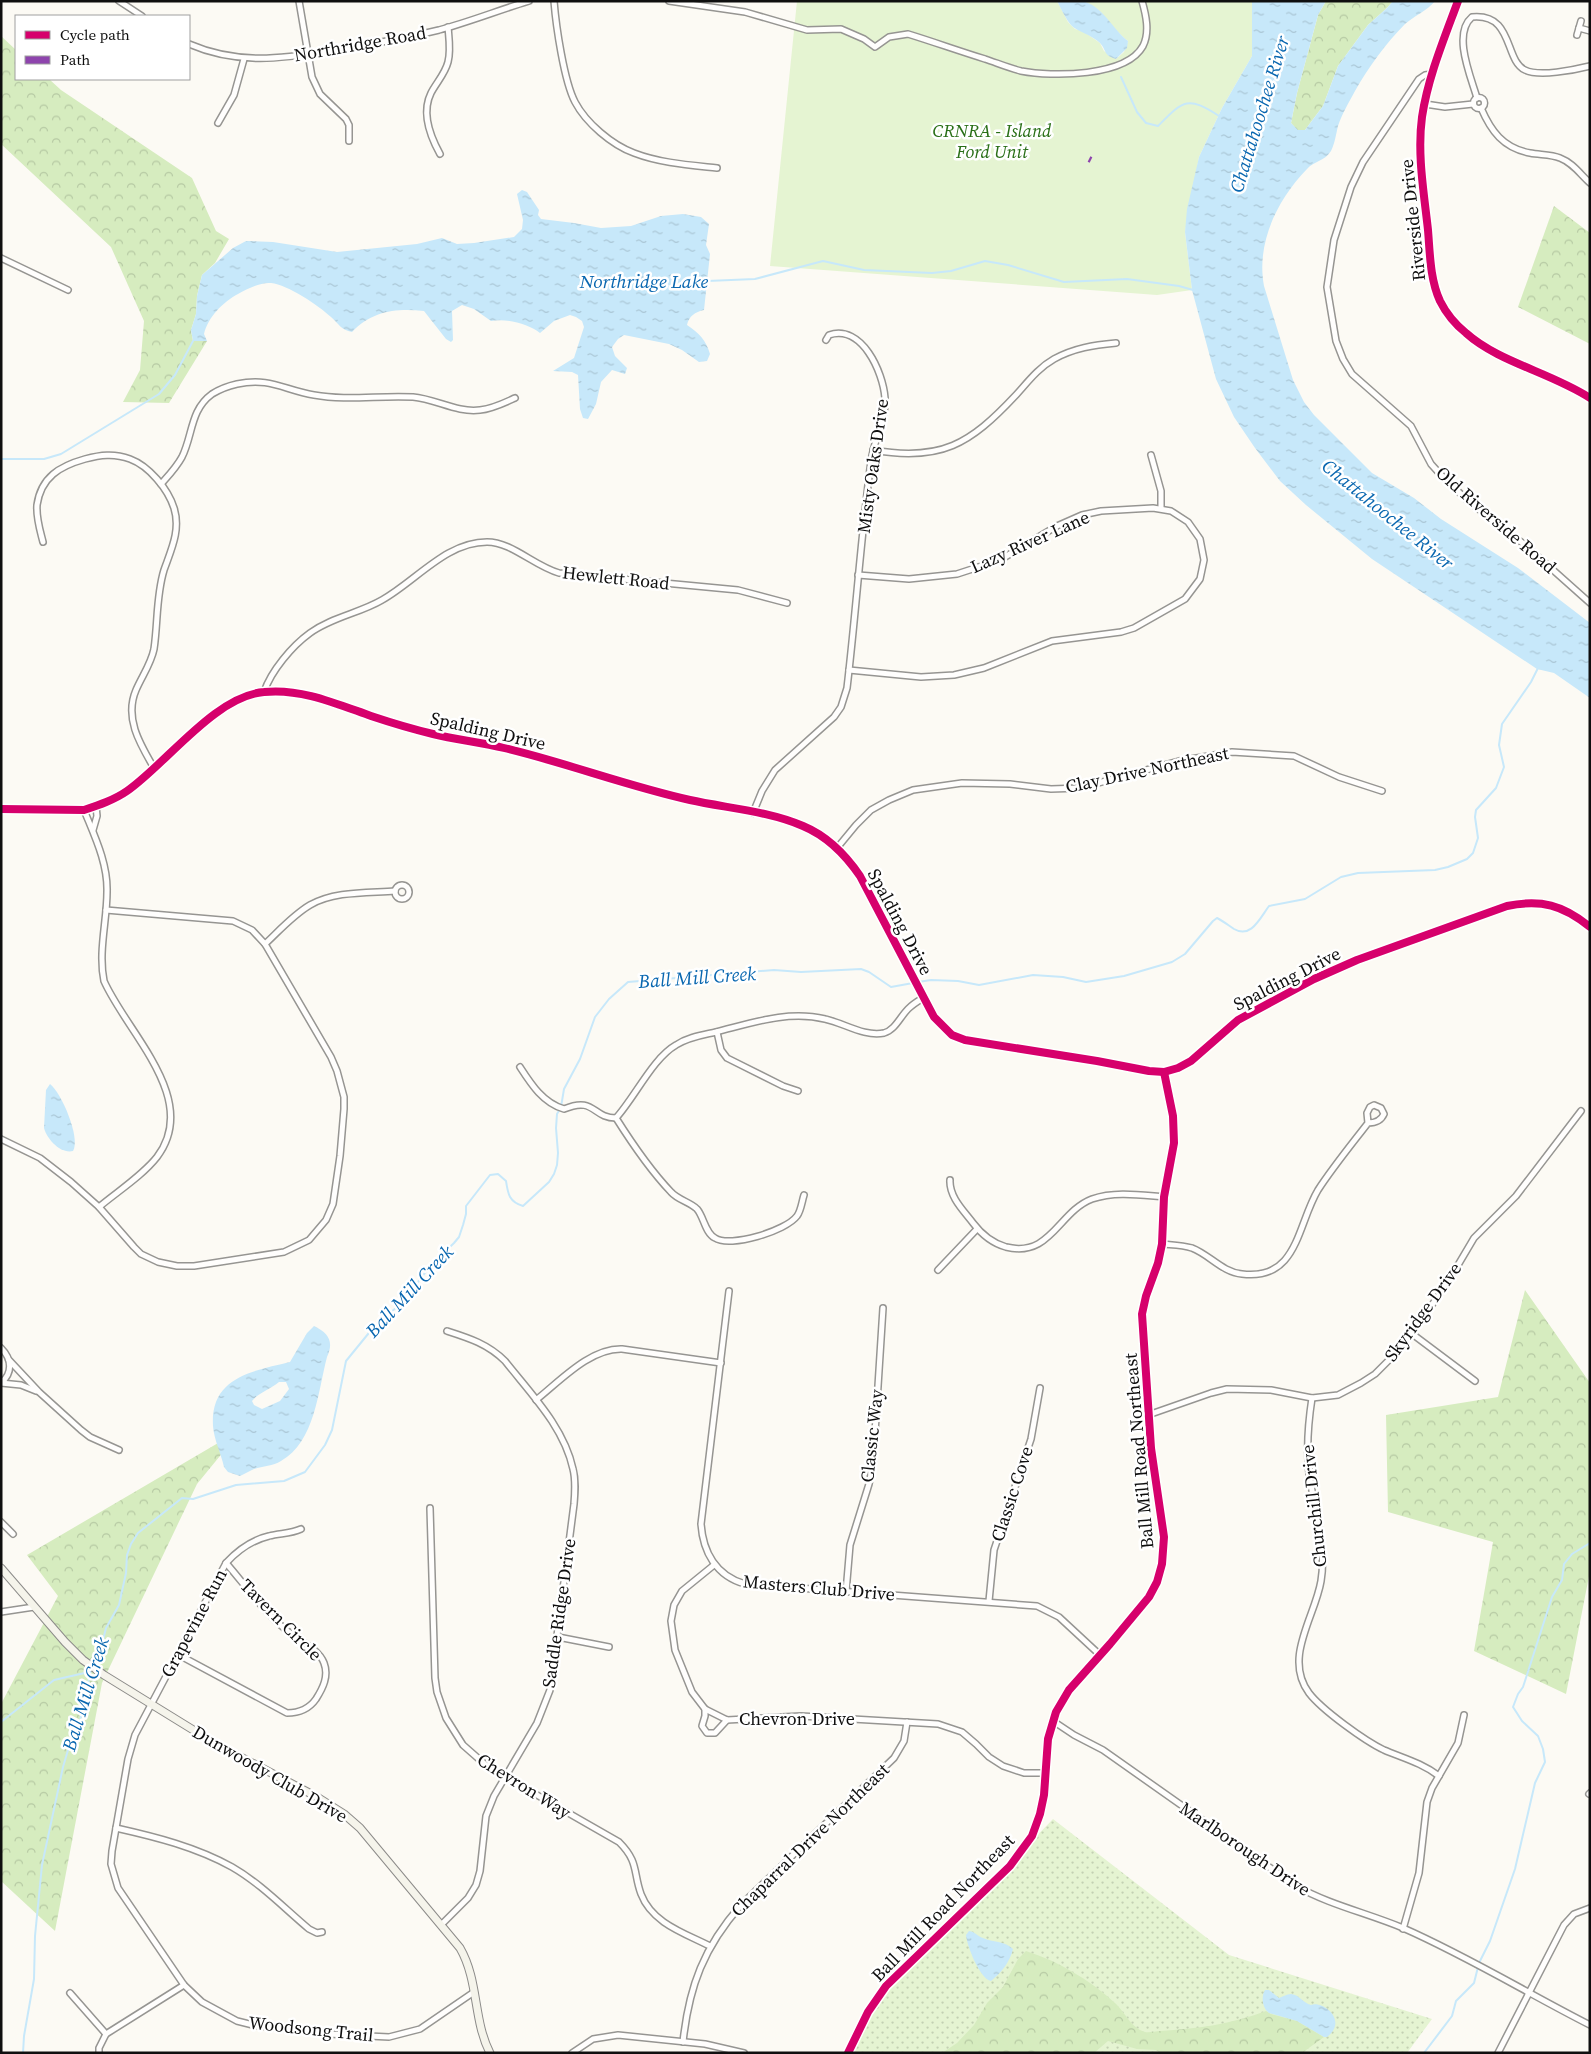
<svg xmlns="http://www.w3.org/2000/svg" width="1591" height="2054" font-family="'Source Serif 4',serif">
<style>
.grass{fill:url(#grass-dots)}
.forest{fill:url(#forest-crowns)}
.park{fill:#e5f4d2}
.water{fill:url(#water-ripples);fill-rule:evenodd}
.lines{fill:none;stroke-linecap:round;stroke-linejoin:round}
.stream{stroke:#c7e8fa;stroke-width:2}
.street-casing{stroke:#969592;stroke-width:8}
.secondary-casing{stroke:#8c8b89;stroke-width:9}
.street{stroke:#fffefd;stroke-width:5}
.secondary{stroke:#f5f4eb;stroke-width:7}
.quiet{stroke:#8e44ad;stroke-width:6;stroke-dasharray:12 6;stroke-linecap:butt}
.cycleway-casing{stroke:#fff;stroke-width:11}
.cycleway{stroke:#d6006c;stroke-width:8}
.labels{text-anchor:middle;stroke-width:5;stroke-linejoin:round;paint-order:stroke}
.street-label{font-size:18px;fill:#0f0f0f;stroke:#fff}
.park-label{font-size:18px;font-style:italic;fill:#296f17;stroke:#fff}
.water-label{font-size:19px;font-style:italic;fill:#0967b0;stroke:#fff}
</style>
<defs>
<pattern id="grass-dots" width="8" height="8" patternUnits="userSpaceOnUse" patternTransform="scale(1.25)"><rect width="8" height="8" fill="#e5f4d2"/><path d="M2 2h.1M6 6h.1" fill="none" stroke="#c3d0b3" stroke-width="1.8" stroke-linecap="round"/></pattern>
<pattern id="forest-crowns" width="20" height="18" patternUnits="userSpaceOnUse" patternTransform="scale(1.25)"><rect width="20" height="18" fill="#d6ecbf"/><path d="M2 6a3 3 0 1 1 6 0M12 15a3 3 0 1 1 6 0" fill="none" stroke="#b6c9a3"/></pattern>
<pattern id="water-ripples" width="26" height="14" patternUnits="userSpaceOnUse" patternTransform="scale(1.25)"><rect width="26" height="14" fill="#c7e8fa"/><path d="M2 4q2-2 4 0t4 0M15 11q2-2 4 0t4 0" fill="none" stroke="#aac6d5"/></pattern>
</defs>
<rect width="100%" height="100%" fill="#fcfaf4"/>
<path class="grass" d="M1053,1819L1229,1955L1432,2019L1407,2053H849L877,2002Z"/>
<g class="forest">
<path d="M1326,1H1393L1387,8L1368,25L1338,66L1323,106L1305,130H1297L1291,123L1297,93L1318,15Z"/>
<path d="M1,36L16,50V79H49L61,90L192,178L216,231L229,239L215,263L202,275L197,296L196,314L191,330L193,341H207L169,403L123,402L140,370L144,321L111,247L1,144Z"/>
<path d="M1554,206L1590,233V344L1518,307Z"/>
<path d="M1525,1290L1590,1383V1571L1566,1694L1474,1651L1493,1542L1388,1512L1386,1415L1498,1397Z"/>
<path d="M242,1429L197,1484L102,1683L55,1931L1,1881V1704L58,1596L27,1555Z"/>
<path d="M1026,1951C1058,1961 1090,1980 1115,2003C1125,2012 1131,2028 1145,2032C1149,2033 1156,2031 1160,2031C1196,2029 1232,2024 1266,2011L1271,2014L1297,2021L1324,2037L1302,2053H1161L1156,2050L1137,2049L1108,2041L1094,2053H942L957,2043L974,2025L987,2003L1003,1987L1018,1959Z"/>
</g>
<path class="park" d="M797,1H1057L1068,22L1075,29L1083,31L1100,43L1104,51L1116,59L1124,52L1128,41C1112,29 1103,10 1083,1H1252V56L1222,108L1199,157L1185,232L1192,290L1157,295L770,266Z"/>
<g class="water">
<path d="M1057,1C1065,1 1073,0 1081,1C1102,4 1113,30 1128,41L1127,48L1116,59C1103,55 1107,51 1100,43C1092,35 1076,31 1071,25C1067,21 1060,7 1057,1Z"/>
<path d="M1252,1H1326L1318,15L1297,93L1291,123L1298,130H1305L1323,106L1338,66L1368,25L1387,8L1393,1H1435C1427,11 1414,16 1405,24C1386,43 1368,68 1355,91C1349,102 1342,114 1338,126C1336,134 1335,143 1331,151C1325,161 1314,161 1307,169C1277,200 1256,243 1264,286L1293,380L1304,402L1314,415L1372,473L1414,498L1441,519L1518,568L1590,623V698L1554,673L1537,669L1372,559L1306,505L1280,481L1255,448L1234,417L1216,379L1192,290L1185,232L1187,209L1199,157L1222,108L1252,56Z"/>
<path d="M522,190L527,192L539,210L538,215L541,219L574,223L601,228L631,226L661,216L683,214L701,217L709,224L706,245L710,254L704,310C695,312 689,316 687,325C699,333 706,340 710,354L707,361L699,362L682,350L669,344L624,335L618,339L612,347L615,356L627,368L625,374L612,370L601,382L596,404L588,419L583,418L580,409L578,375L572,372L553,371L574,358L584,327L582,321L576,317L570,315L554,321L540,333C529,324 506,318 491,321L474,309L462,305L452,311L453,340L451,342L446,339L424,311C396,308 372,311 352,332C341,330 339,324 331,317C318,305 288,285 271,283C260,282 247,289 238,294C223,302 208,317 204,334L207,341H193L191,330L196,314L197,296L202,275L233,248L246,241L273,242L337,252L417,244L442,238L457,244L474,243L514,237L522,229L523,220L517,194Z"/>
<path d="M50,1084C61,1092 81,1138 73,1151C60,1154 47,1139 44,1128L46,1090Z"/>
<path d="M314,1326C329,1333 334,1342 327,1357C318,1391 315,1442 281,1461C273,1466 263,1466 254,1469C249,1471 245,1474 240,1476L228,1472L224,1467C221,1453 214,1440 213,1426C210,1377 253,1371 290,1362L307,1333ZM279,1382H286L289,1389L280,1401L262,1409L254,1405L252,1401C258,1393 271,1389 279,1382Z"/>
<path d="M969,1931C976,1932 977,1936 983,1938C993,1943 1004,1940 1013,1949C1010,1962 1001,1973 991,1981C980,1979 967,1946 966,1935Z"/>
<path d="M1265,1990H1269L1279,1998C1282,1997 1287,1994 1291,1994C1300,1995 1303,2003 1311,2005C1322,2000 1349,2020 1327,2037H1324L1297,2021L1269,2013C1262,2008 1261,1996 1265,1990Z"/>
</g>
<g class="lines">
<g class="stream">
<path d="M1121,77L1137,112L1146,123L1158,126C1183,101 1187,95 1219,116"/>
<path d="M707,281L755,279L823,261L864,270L932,273L951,271L985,261L1008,265L1064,282L1127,279L1179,286L1193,290"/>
<path d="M1,459H44L61,454L159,394L175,375L193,341"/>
<path d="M918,982L931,980L958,981L979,985L1033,975L1063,977L1086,982L1124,976L1172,962L1185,954L1213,921L1217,918C1223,921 1228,925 1234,929C1251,939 1260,918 1269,906L1305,899L1341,877L1358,873L1435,870L1448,867L1467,859L1473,853L1478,838L1475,817L1476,810L1496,788L1504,767L1499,745L1502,724L1531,682L1538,668"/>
<path d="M93,1665L100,1652L106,1628L119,1605L126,1573L127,1555L131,1544L138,1533L182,1498L193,1499L236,1485L284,1481L305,1472L325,1445L332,1430L346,1361L377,1323L401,1304L431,1265L454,1243L459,1237L463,1225L466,1214V1206L490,1175L498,1174L506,1181C508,1194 509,1202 523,1206L549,1182L554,1174L557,1165L558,1153L556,1128L557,1114L561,1107L564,1089L580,1059L595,1017L609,999L628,982L774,970L801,972L861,969L869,972L891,987L913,983"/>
<path d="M1,1722L54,1680L89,1672"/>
<path d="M1479,1963L1490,1941L1515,1869L1535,1783L1545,1762L1543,1749L1538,1736L1522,1721L1513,1707L1518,1694L1523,1687L1552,1597L1562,1580L1564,1564L1572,1554L1590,1543"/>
<path d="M23,2053L24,2036L34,1979L35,1936L42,1865L63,1767L71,1740L80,1721L91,1669"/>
<path d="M1424,2053L1452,2016L1456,2001L1474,1983L1478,1967"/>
</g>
<defs>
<g id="street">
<path d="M119,1L142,16"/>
<path d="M299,1L312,77L320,94L346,119L349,125V141"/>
<path d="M554,1C556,26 564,81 575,102C586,123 612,145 634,153C660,163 689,165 717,168"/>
<path d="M669,1L745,12L807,30L841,29L864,39L875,47L889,37L908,34C934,42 959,51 985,59C997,63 1009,68 1021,71C1052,77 1126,77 1143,46C1150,32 1146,15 1142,1"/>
<path d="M1579,28L1590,31"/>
<path d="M1577,35L1581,21"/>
<path d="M189,44C240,66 285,58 338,50C372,44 406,38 439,30C469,22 499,10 529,1"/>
<path d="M1432,74L1425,75L1419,79L1363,162L1351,187L1334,240L1327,287L1336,341L1343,359L1352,374L1411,426L1431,464L1440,474L1467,500L1525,545L1590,603"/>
<circle cx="1479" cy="103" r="5.5"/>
<path d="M1477,98C1471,77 1452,34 1472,17C1514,13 1504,60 1525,70C1539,77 1574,70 1590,66"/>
<path d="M1425,104L1445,107L1473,104"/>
<path d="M1481,108C1491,131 1503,148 1530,153C1540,155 1551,154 1560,158C1573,163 1580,174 1590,183"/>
<path d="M218,123L234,95L244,59"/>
<path d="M440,154C430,136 421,113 431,93C436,83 445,74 448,62C451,51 449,39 448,27"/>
<path d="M1,258L68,290"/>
<path d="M873,450C941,462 970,444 1015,396C1027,383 1038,368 1054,359C1074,348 1094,345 1116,343"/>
<path d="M1151,455L1161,491V508"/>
<path d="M161,484C168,476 176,468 182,457C193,435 190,410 212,394C220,389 228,386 237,384C270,377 284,390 314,395C347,401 380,395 413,397C436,399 457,413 480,410C492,409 504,403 515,398"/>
<path d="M43,542C40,530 36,518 37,505C41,477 60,466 85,459C100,455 114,453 130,459C149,466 168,489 174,508C181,530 171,550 164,570C156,596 158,622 154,649C151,664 142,676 136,690C124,718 140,744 154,768"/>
<path d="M849,670L921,677L954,675L984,668L1052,641L1121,632L1134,628L1185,599L1200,579L1204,560L1200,539L1188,522L1171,511L1153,508L1101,511L1082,515L1057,526L1000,560L957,574L909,579L858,575"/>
<path d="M264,692C271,671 292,646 310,633C332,617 360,613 382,600C416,581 446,542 487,542C512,542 534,566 559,573L738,590L787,603"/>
<path d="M84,810C94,835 108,863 107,892C107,921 98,952 104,981C127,1033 201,1099 157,1157C142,1176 118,1191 99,1207"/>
<path d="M753,813L762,791L775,770L834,717L841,707L847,688C856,612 861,536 871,461C874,439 886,420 885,398C883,372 862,324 829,335L826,340"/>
<path d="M93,830L97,816L96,806"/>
<path d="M837,848L856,825L871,810L889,800L913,790L962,783L1010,784L1051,789L1080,788L1179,761L1232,752L1294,756L1339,777L1382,791"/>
<circle cx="402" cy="892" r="7"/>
<path d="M265,944C279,931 293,915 310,905C334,891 367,893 395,891"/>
<path d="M717,1032L721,1050L727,1058L783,1086L798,1091"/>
<path d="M520,1067C531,1084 543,1103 564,1109C595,1096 592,1118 616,1118"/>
<path d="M616,1118C635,1097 653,1058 676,1045C688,1037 703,1035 716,1032C752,1023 788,1010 825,1019C844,1023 864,1037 884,1033C895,1030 900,1017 908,1009C912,1005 918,1001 923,998"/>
<path d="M616,1118C633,1145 650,1170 671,1192C678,1200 690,1202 697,1209C704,1217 705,1233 715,1238C730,1248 786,1231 797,1216C801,1211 802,1201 804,1195"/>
<path d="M1,1139L40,1158L71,1182L99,1207L134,1247L141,1254L158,1262L177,1266H194L284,1252L309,1240L326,1220L333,1204L340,1156L344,1109V1097L337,1071L331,1057L265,944L252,930L233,921L106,910"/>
<path d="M950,1180C949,1197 964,1211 973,1223C982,1235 992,1243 1006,1247C1051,1258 1058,1212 1092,1199C1115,1191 1140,1195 1164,1197"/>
<path d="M1162,1244C1172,1245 1182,1245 1192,1248C1210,1255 1222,1272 1242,1274C1298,1281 1297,1225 1318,1190C1333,1167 1351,1145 1368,1123L1367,1113L1370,1107L1374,1105L1381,1108L1384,1114C1381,1121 1375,1123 1368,1123"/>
<path d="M938,1270L977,1229"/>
<path d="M729,1291L701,1524C703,1552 716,1576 745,1584L1037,1606L1059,1617L1100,1655"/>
<path d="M1411,1333L1475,1381"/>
<path d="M1,1348C12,1359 13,1373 1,1383"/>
<path d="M9,1360L39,1392L81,1430L90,1437L119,1450"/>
<path d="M1,1383L21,1385L36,1391"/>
<path d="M1312,1398C1308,1424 1306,1447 1309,1473C1314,1509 1327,1545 1321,1581C1315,1617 1283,1658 1309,1693C1322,1710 1365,1741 1384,1750C1403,1758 1422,1763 1439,1776"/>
<path d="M536,1400C560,1381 590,1348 622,1349L721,1363"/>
<path d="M1148,1415L1211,1393L1227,1389L1271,1390L1312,1398L1338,1395L1361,1383L1375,1374L1398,1351L1445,1287L1474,1238L1516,1196L1581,1111"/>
<path d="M430,1508L435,1678L437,1692L446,1718L463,1745L488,1767L619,1842C639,1862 633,1872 641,1894C652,1923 684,1933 710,1946"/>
<path d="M1,1522L13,1534"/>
<path d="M301,1529C290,1534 280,1533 269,1536C252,1540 238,1550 226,1563L135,1735L128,1759L112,1851L111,1864L118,1888L184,1985L202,2002L237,2021L253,2025L328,2034L389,2037L420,2029L474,1992"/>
<path d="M714,1565L682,1591L674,1605L671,1621L675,1650L692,1692L705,1709L727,1720L801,1716L938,1724L962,1732L976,1744L989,1757L1003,1766L1024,1773H1046"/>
<path d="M846,1592L850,1545L869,1484L873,1464L883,1308"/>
<path d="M989,1601L994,1550L1031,1439L1040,1388"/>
<path d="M1,1612L34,1607"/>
<path d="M558,1637L609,1647"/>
<path d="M177,1654L287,1713C299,1713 309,1709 316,1699C323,1688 329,1676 324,1663C319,1650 304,1643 294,1636C267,1617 247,1587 226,1563"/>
<path d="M705,1709V1716L702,1726L707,1733H715L727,1720"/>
<path d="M1053,1721L1074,1735L1103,1750L1296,1886C1330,1905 1367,1913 1403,1928C1467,1956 1527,1993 1590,2025"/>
<path d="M1589,1794L1590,1793"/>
<path d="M116,1828C156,1837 196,1847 232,1867C260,1883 284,1908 309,1929L317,1933L322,1932"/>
<path d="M442,1924L468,1898L476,1885L480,1871L486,1816L494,1796L537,1723L550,1690L574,1504C575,1492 576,1480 573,1469C564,1427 531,1394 505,1361C488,1344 469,1338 447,1331"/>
<path d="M1403,1929L1419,1873L1427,1802L1432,1788L1458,1743L1464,1715"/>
<path d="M70,1993L106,2034"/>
<path d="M683,2042C689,1986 704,1947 741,1905L894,1758L904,1741L907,1722"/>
<path d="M99,2053V2048L106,2034L184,1985"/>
<path d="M572,2053L593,2039L618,2035L705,2044L744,2053"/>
<path d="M848,2053L868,2012L886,1986L1010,1866L1032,1836L1040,1814L1044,1795L1048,1739L1056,1712L1069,1690L1110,1644L1149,1597L1157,1582L1162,1564L1164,1537L1151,1448L1142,1314L1146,1296L1158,1263L1162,1244L1164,1197L1174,1143L1173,1116L1164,1072"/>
<path d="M1498,2053L1564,1925L1574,1914L1590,1908"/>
</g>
<g id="secondary">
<path d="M1458,1C1444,39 1428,77 1422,117C1417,154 1424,193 1428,230C1430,254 1430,279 1440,301C1446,313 1456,325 1466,333C1498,362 1552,373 1590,398"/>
<path d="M1,809L84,810C99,805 114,800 127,791C166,764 215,696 264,692C301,688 337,704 371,716C392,723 412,729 433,734C456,740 481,742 504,748C567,763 627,786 690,800C726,808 769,811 803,826C827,836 845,854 860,876L934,1017L952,1035L965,1040L1097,1061L1149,1071L1164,1072L1178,1068L1191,1061L1238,1020L1314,979L1357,960L1507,906C1541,899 1563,905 1590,927"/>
<path d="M1,1568L65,1642L83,1660L104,1675L216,1744L317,1797L344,1814L360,1828L460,1948C479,1981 473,2020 490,2053"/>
</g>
</defs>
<use href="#street" class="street-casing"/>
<use href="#secondary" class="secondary-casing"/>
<use href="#street" class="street"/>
<use href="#secondary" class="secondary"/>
<path class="quiet" d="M1089,159L1091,160"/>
<defs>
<g id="cycleway">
<path d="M1458,1C1444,39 1428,77 1422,117C1417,154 1424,193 1428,230C1430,254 1430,279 1440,301C1446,313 1456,325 1466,333C1498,362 1552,373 1590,398"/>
<path d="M1,809L84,810C99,805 114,800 127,791C166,764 215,696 264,692C301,688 337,704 371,716C392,723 412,729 433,734C456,740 481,742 504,748C567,763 627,786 690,800C726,808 769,811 803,826C827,836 845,854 860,876L934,1017L952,1035L965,1040L1097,1061L1149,1071L1164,1072L1178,1068L1191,1061L1238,1020L1314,979L1357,960L1507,906C1541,899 1563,905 1590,927"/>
<path d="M848,2053L868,2012L886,1986L1010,1866L1032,1836L1040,1814L1044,1795L1048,1739L1056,1712L1069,1690L1110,1644L1149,1597L1157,1582L1162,1564L1164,1537L1151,1448L1142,1314L1146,1296L1158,1263L1162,1244L1164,1197L1174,1143L1173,1116L1164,1072"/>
</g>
</defs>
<use href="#cycleway" class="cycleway-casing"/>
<use href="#cycleway" class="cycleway"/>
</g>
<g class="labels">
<g class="street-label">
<text transform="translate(360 44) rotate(-10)" y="6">Northridge Road</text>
<text transform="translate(1413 220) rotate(-96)" y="6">Riverside Drive</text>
<text transform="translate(873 466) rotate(-82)" y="6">Misty Oaks Drive</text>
<text transform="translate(1496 520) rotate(41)" y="6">Old Riverside Road</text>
<text transform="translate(1030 542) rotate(-24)" y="6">Lazy River Lane</text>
<text transform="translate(616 578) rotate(6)" y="6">Hewlett Road</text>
<text transform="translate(488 731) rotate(13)" y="6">Spalding Drive</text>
<text transform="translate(1147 770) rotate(-12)" y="6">Clay Drive Northeast</text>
<text transform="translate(900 922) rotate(62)" y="6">Spalding Drive</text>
<text transform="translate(1287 979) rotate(-27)" y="6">Spalding Drive</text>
<text transform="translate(1423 1312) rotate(-54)" y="6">Skyridge Drive</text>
<text transform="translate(872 1436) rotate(-84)" y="6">Classic Way</text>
<text transform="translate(1139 1451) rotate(-95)" y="6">Ball Mill Road Northeast</text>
<text transform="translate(1012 1494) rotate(-72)" y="6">Classic Cove</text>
<text transform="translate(1314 1506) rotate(-96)" y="6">Churchill Drive</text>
<text transform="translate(819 1588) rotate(5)" y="6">Masters Club Drive</text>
<text transform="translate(559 1613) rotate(-82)" y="6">Saddle Ridge Drive</text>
<text transform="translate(281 1620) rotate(45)" y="6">Tavern Circle</text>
<text transform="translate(194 1623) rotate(-62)" y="6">Grapevine Run</text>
<text x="797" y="1725">Chevron Drive</text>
<text transform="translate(270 1774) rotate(30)" y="6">Dunwoody Club Drive</text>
<text transform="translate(524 1786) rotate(32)" y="6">Chevron Way</text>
<text transform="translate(810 1840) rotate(-44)" y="6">Chaparral Drive Northeast</text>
<text transform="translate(1245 1849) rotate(34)" y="6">Marlborough Drive</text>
<text transform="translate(943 1908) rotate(-46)" y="6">Ball Mill Road Northeast</text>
<text transform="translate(311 2029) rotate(6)" y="6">Woodsong Trail</text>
</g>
<g class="park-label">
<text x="992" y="137">CRNRA - Island<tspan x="992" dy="21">Ford Unit</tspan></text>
</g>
<g class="water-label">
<text transform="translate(1259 114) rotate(-73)" y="7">Chattahoochee River</text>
<text x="644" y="288">Northridge Lake</text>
<text transform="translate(1388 514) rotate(39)" y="7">Chattahoochee River</text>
<text transform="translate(697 977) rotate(-4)" y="7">Ball Mill Creek</text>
<text transform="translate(409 1291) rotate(-47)" y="7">Ball Mill Creek</text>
<text transform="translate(85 1694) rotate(-73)" y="7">Ball Mill Creek</text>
</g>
</g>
<rect width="1591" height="2054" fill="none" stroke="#0f0f0f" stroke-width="5"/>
<rect x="15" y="15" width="175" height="65" fill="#ffffff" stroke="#9f9f9f"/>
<rect x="25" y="31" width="25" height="8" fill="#d6006c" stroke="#9f9f9f"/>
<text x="60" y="40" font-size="15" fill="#0f0f0f">Cycle path</text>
<rect x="25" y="56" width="25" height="8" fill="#8e44ad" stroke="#9f9f9f"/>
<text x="60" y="65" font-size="15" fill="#0f0f0f">Path</text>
</svg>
